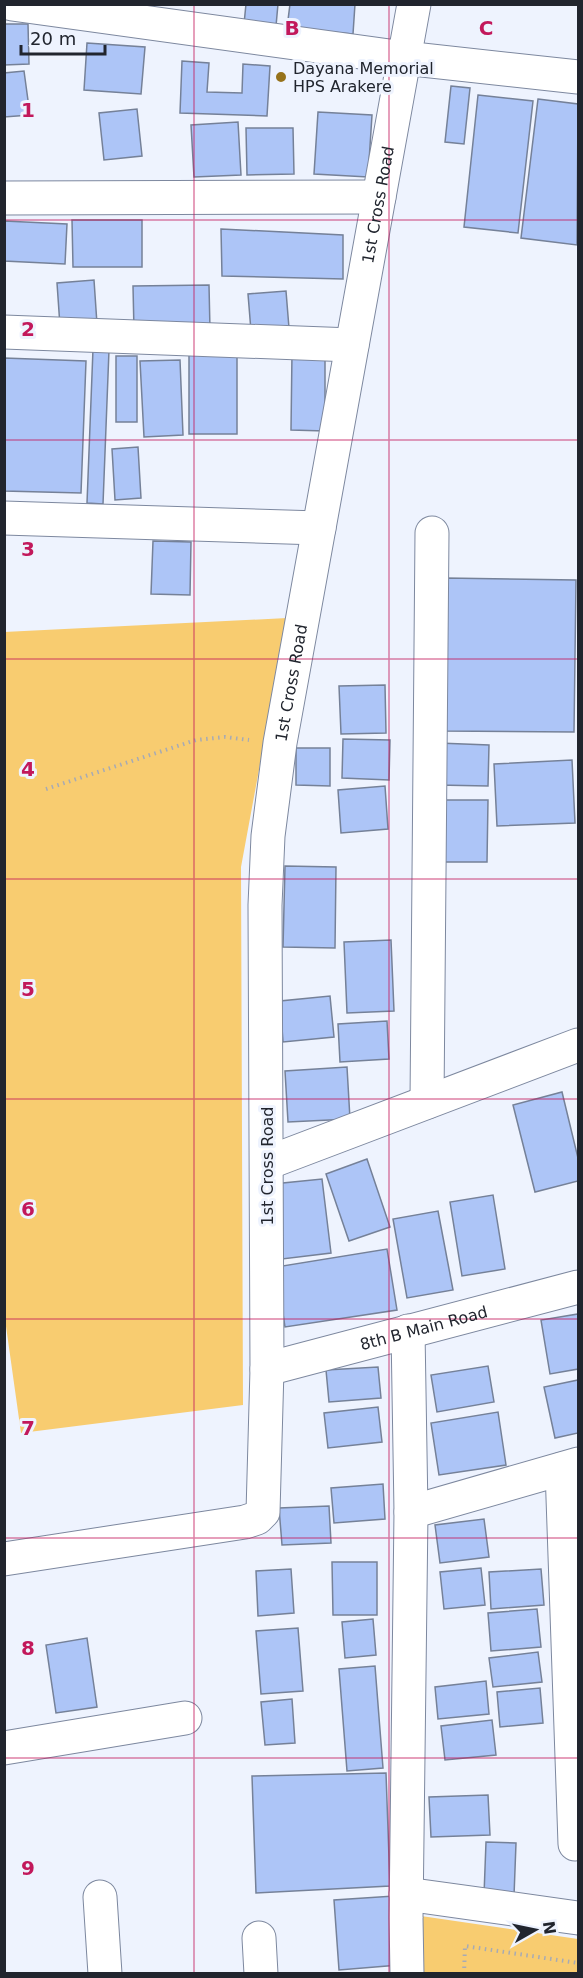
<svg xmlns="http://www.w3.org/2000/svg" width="583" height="1978" font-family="'DejaVu Sans',sans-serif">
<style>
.green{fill:#f8cc70}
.building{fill:#adc5f7;stroke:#758198;stroke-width:1.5}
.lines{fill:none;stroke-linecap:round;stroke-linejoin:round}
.minor-casing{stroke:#7d889f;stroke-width:35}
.path{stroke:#a6aab5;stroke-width:4;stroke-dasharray:1.5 4.5;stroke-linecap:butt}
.minor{stroke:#fff;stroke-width:33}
.grid{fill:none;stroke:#c2185b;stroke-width:1.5;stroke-opacity:0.55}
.poi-dot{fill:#96721b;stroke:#eef3fe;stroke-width:2}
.labels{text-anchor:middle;stroke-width:6;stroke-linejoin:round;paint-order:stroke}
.poi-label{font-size:16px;fill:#21252e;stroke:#eef3fe;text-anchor:start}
.street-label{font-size:16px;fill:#21252e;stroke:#eef3fe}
.grid-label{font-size:20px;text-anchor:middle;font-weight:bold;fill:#c2185b;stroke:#eef3fe;stroke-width:6;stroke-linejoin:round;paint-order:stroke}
</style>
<rect width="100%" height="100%" fill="#eef3fe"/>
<g class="green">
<path d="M287,618L241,867L243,1405L21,1433L4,1312V632Z"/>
<path d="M421,1916L578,1939V1973H422Z"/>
</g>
<g class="building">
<path d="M246,4H278L275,37L243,34Z"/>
<path d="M290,4H355L353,34L287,28Z"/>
<path d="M4,24H28L29,64L4,65Z"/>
<path d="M87,43L145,47L141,94L84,90Z"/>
<path d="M182,61L209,63L207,92L242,93L243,64L270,66L267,116L180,113Z"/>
<path d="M24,71L30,115L4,117V73Z"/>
<path d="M451,86L470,88L464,144L445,142Z"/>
<path d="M478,95L533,101L518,233L464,227Z"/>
<path d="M538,99L578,104L577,245L521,238Z"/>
<path d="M137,109L142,156L104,160L99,113Z"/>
<path d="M318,112L372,115L368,177L314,174Z"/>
<path d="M238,122L241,175L194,177L191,125Z"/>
<path d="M246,128H293L294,174L247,175Z"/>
<path d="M72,220H142V267H73Z"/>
<path d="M4,221L67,224L65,264L4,261Z"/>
<path d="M221,229L343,235V279L222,276Z"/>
<path d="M94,280L97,324L60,326L57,283Z"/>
<path d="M209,285L210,330L134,331L133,286Z"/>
<path d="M286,291L289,328L251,331L248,294Z"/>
<path d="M93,349L109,350L103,504L87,503Z"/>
<path d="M292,353H325V431L291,430Z"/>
<rect x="189" y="354" width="48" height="80"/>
<rect x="116" y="356" width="21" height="66"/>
<path d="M4,358L86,361L81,493L4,491Z"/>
<path d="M180,360L183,435L144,437L140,361Z"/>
<path d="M138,447L141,498L115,500L112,449Z"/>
<path d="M153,541L191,542L190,595L151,594Z"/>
<path d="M445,578L576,580L574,732L443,731Z"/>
<path d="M385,685L386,733L341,734L339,686Z"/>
<path d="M343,739L390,740L389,780L342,778Z"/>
<path d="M438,743L489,745L488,786L437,785Z"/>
<path d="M296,748H330V786L296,785Z"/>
<path d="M572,760L575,823L497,826L494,764Z"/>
<path d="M385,786L388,829L341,833L338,790Z"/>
<path d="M442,800H488L487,862H441Z"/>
<path d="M285,866L336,867L335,948L283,947Z"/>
<path d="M391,940L394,1011L347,1013L344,942Z"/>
<path d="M330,996L334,1037L283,1042L280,1001Z"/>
<path d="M387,1021L389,1059L340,1062L338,1024Z"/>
<path d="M347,1067L350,1119L288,1122L285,1071Z"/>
<path d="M562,1092L578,1158V1181L535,1192L513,1105Z"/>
<path d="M367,1159L390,1227L349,1241L326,1174Z"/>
<path d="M322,1179L331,1253L282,1259L273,1184Z"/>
<path d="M493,1195L505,1269L462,1276L450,1202Z"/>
<path d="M438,1211L453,1290L407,1298L393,1219Z"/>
<path d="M387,1249L397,1310L285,1327L276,1267Z"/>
<path d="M578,1314V1369L550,1374L541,1320Z"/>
<path d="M488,1366L494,1402L437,1412L431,1375Z"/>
<path d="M378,1367L381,1398L329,1402L326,1370Z"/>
<path d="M578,1380V1433L555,1438L544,1387Z"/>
<path d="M378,1407L382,1442L328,1448L324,1413Z"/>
<path d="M498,1412L506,1465L439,1475L431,1423Z"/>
<path d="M383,1484L385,1519L334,1523L331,1488Z"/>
<path d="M329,1506L331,1543L282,1545L279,1508Z"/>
<path d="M484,1519L489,1557L440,1563L435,1525Z"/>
<path d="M332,1562H377V1615H333Z"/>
<path d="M481,1568L485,1605L444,1609L440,1572Z"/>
<path d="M291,1569L294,1613L258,1616L256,1571Z"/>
<path d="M541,1569L544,1605L491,1609L489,1572Z"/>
<path d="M537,1609L541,1647L491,1651L488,1613Z"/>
<path d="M373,1619L376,1655L345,1658L342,1622Z"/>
<path d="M298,1628L303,1691L261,1694L256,1631Z"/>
<path d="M87,1638L97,1707L56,1713L46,1645Z"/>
<path d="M538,1652L542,1682L493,1687L489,1658Z"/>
<path d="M375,1666L383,1768L347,1771L339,1669Z"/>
<path d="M486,1681L489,1714L438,1719L435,1687Z"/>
<path d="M540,1688L543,1723L500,1727L497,1692Z"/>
<path d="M292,1699L295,1743L265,1745L261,1702Z"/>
<path d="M492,1720L496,1755L445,1760L441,1726Z"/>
<path d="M386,1773L390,1886L256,1893L252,1776Z"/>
<path d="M488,1795L490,1835L431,1837L429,1797Z"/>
<path d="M486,1842L516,1843L514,1896L484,1895Z"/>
<path d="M394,1896L399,1965L339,1970L334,1900Z"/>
</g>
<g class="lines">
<defs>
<g id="minor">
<path d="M12,4L404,58L578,77"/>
<path d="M4,198L379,197"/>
<path d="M4,332L352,345"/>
<path d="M4,518L319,528"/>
<path d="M427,1102L432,533"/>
<path d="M267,1163L578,1045"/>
<path id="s1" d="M267,1369L578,1287"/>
<path d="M562,1469L575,1844"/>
<path d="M411,1512L578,1464"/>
<path id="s2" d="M4,1559L245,1522L257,1518L263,1512L267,1369L265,905L268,836L280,743L414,4"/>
<path d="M4,1748L185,1718"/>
<path d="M406,1894L578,1918"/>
<path d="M100,1897L105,1974"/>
<path d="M259,1938L261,1974"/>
<path d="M407,1974L406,1918L411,1512L408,1331"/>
</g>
</defs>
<use href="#minor" class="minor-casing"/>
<g class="path">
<path d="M46,789L196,740L225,737L249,740"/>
<path d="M464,1974L465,1946L578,1963"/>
</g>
<use href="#minor" class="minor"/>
</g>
<path class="grid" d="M194,4V1974M389,4V1974M4,220H578M4,440H578M4,659H578M4,879H578M4,1099H578M4,1319H578M4,1538H578M4,1758H578"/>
<circle class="poi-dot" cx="281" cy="77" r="6"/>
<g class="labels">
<g class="poi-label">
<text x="293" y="74">Dayana Memorial<tspan x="293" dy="18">HPS Arakere</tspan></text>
</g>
<g class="street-label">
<text dy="6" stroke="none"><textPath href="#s2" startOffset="1582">1st Cross Road</textPath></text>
<text dy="6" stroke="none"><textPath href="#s2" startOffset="1096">1st Cross Road</textPath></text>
<text transform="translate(267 1166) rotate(-90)" y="6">1st Cross Road</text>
<text dy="6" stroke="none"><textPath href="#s1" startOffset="162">8th B Main Road</textPath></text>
</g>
</g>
<g class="grid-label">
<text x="292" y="35">B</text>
<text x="486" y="35">C</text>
<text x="28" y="117">1</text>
<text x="28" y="336">2</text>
<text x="28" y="556">3</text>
<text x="28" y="776">4</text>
<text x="28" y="996">5</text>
<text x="28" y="1216">6</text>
<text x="28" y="1435">7</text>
<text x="28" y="1655">8</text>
<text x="28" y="1875">9</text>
</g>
<rect width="583" height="1978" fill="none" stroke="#21252e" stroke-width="12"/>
<g transform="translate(535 1930) rotate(81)" stroke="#eef3fe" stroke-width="4.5" paint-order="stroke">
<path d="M0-4.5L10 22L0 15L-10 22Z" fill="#21252e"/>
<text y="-9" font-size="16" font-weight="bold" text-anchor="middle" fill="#21252e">N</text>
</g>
<path d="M21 45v9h84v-9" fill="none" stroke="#21252e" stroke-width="3"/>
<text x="30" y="45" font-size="18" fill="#21252e" stroke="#eef3fe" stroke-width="4.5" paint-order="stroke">20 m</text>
</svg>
